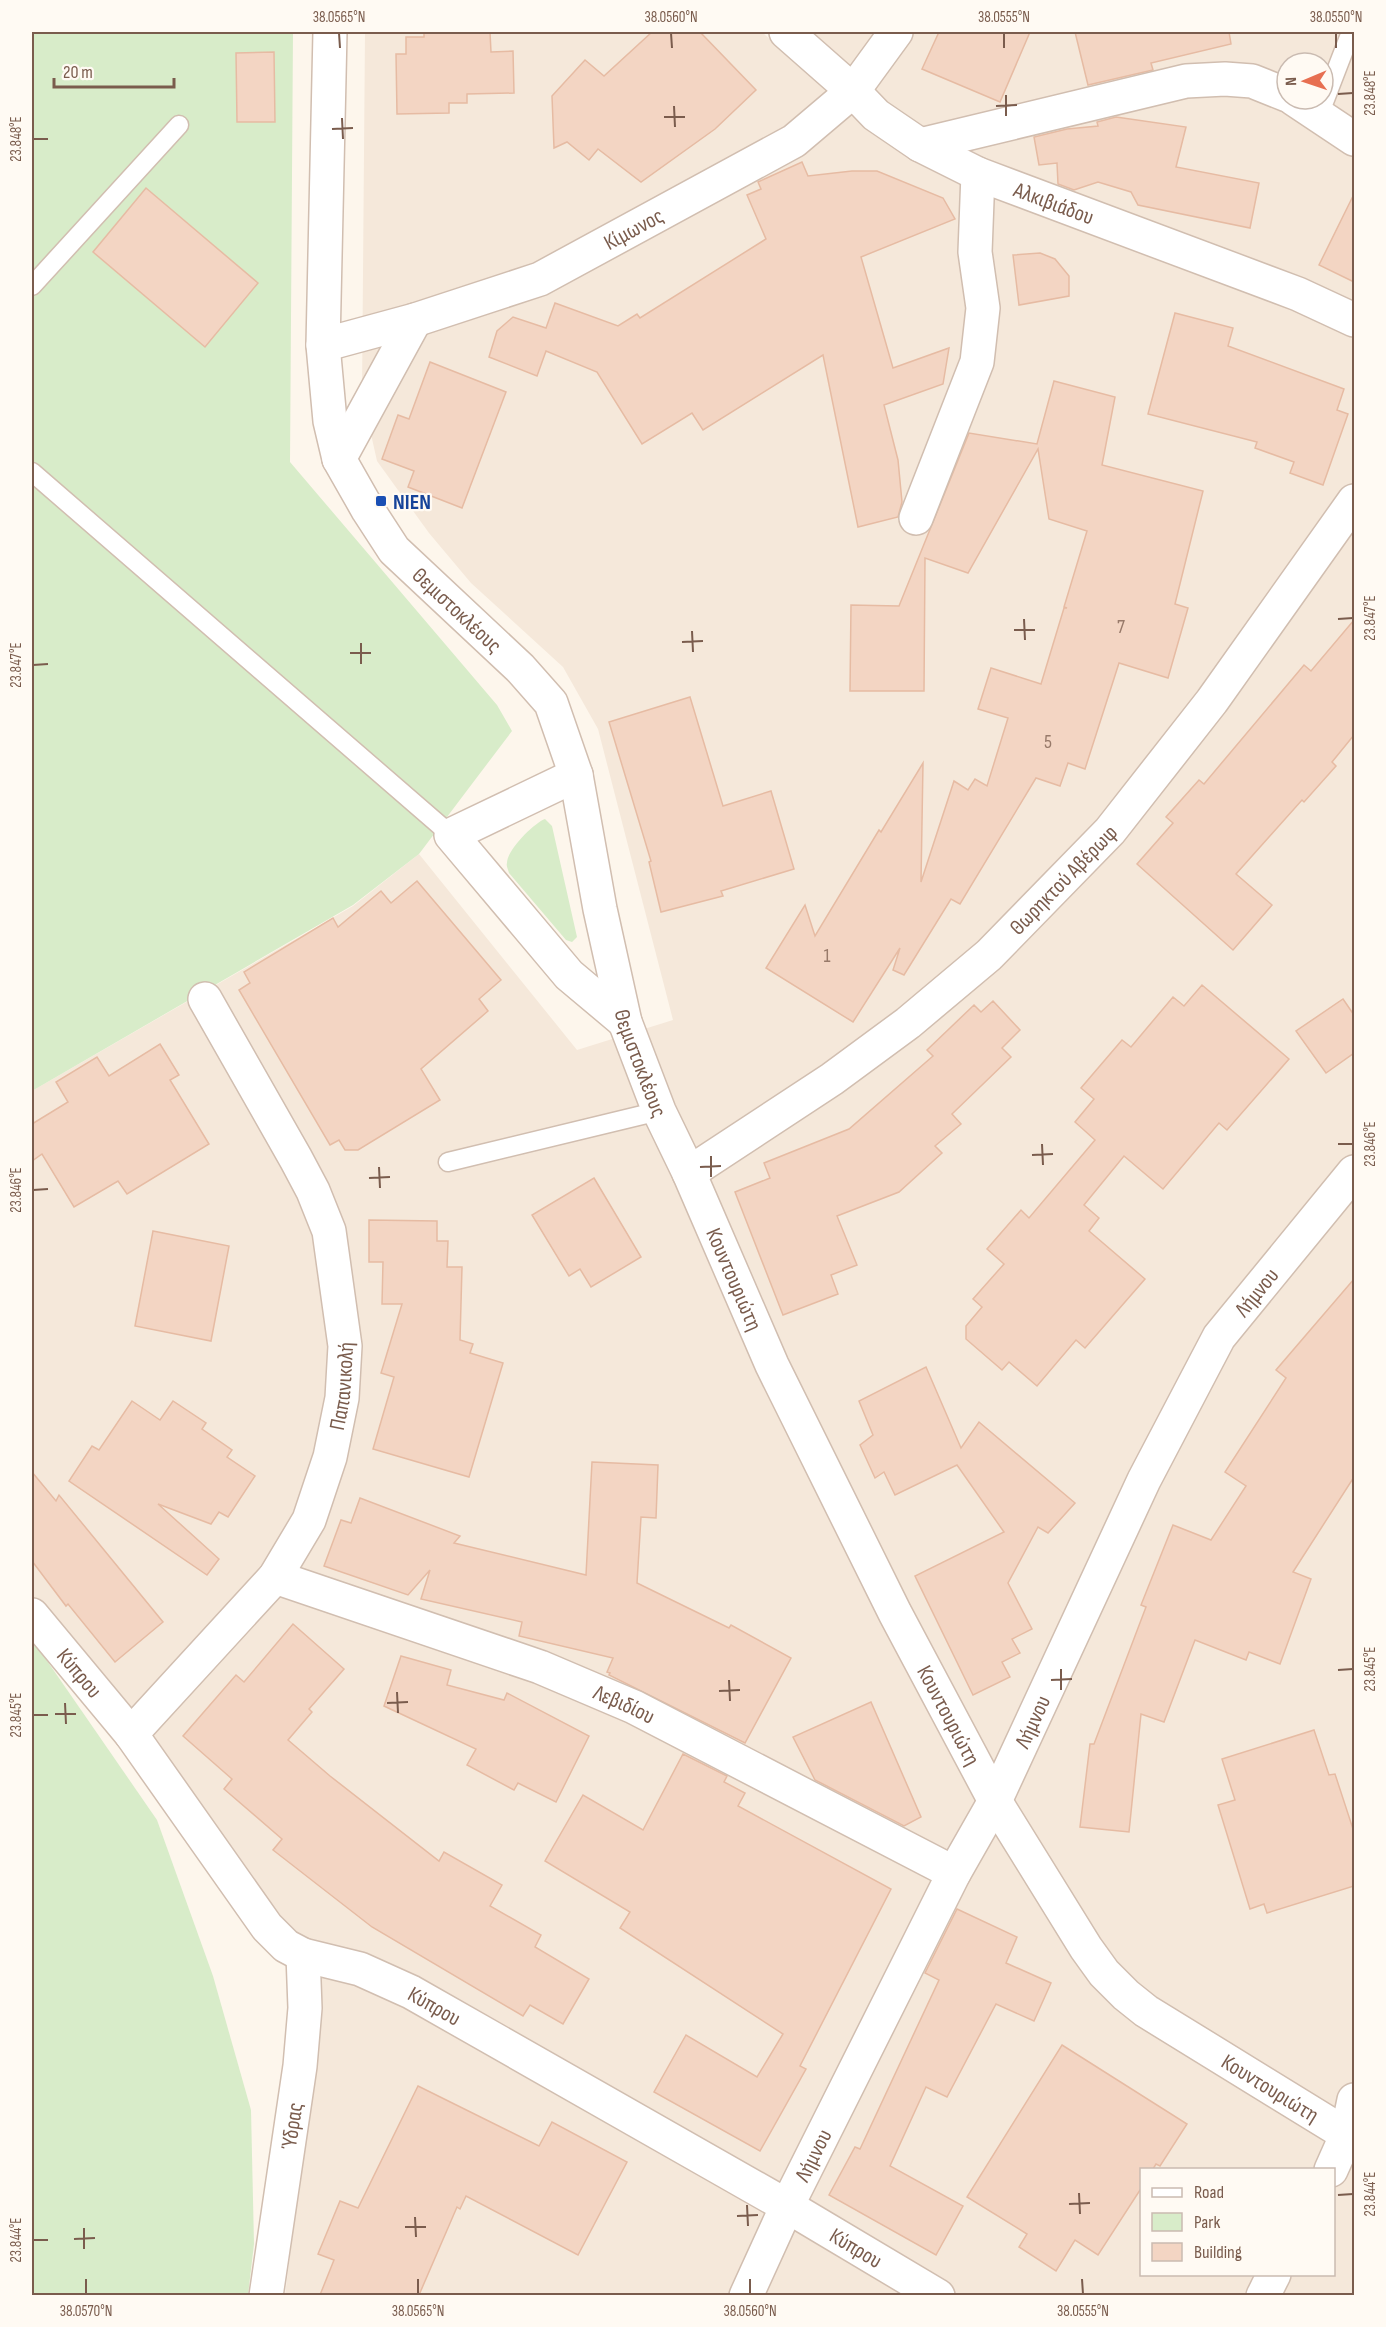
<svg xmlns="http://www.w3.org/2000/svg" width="1386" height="2327" font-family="'Sofia Sans Condensed',sans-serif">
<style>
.residential{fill:#f5e8da;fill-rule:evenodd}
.green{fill:#d8ecc9}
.building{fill:#f3d5c3;stroke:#e6bba3;stroke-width:1.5}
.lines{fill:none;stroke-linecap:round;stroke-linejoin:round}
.service-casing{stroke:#d1beb0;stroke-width:21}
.minor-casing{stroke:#d1beb0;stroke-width:36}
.tertiary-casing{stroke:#d1beb0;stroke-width:36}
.service{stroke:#fff;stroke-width:18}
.minor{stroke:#fff;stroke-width:33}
.tertiary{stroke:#fff;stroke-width:33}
.ticks{fill:none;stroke:#7a5c4d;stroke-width:2}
.transit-dot{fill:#1a4fb4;stroke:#fffaf3;stroke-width:2}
.labels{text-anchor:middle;stroke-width:4.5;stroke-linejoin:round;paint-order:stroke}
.number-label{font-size:20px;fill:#987a6a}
.street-label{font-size:22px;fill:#7a5c4d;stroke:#fffaf3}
.transit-label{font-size:22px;font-weight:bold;fill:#164399;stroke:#fffaf3;text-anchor:start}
.neatline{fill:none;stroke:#7a5c4d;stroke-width:2}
.ticks-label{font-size:15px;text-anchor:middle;fill:#7a5c4d}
</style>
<rect width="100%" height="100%" fill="#fdf6ec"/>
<path class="residential" d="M365,32H762L777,46L790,32H1354V2295H285L319,2026L276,1923L148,1738L32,1595V1091L353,906L419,854L577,1050L673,1020L598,729L563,667L471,583L429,533L377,461L362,394ZM1287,63H1323V99H1287ZM1142,2170H1334V2274H1142Z"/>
<g class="green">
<path d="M32,32H293L290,462L497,705L512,731L419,854L353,905L32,1091Z"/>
<path d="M545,819L552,826L577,937L572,942L566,940L509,873C508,869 506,866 507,863C507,850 534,823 545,819Z"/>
<path d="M32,1639L157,1820L213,1976L251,2110L254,2244L248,2295H32Z"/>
</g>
<g class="building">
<path d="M424,32H490L491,52L513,51L514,93L467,94V103H449V113L397,114L396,54H406V37H424Z"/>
<path d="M652,32H700L756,90L715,129L641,182L598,149L589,160L567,142L554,148L552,96L585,60L604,76Z"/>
<path d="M939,32H1030L1000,102L922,69Z"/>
<path d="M1075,32H1229L1231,44L1151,63L1153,70L1088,85Z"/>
<path d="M274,52L275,122H237L236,53Z"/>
<path d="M1116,117L1186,127L1176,167L1259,183L1250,228L1138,205L1131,192L1098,182L1074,190L1058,184L1057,163L1039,165L1034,137L1067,129L1098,126L1097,122Z"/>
<path d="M802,162L808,176L852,171H877L943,198L955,219L861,257L893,368L949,348L943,384L884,405L898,460L902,502L898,517L858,527L823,355L703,430L692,413L642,444L597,372L546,351L537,376L489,357L497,331L513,317L546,328L555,303L618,326L637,314L640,318L766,239L747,195L761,189L758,182Z"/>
<path d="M146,188L258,283L205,347L93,252Z"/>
<path d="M1354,194V282L1319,265Z"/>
<path d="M1040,253L1055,259L1069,276V296L1019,305L1013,255Z"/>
<path d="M1175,313L1233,328L1228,346L1344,389L1337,410L1348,414L1323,485L1290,473L1294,462L1255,448L1257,442L1148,414Z"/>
<path d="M430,362L506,392L462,508L408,487L414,471L382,459L398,415L409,419Z"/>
<path d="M1054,381L1115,397L1102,465L1203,491L1175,604L1188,608L1168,678L1119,663L1085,769L1068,763L1060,786L1036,778L960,904L951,899L904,975L893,970L900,948L853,1022L766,968L805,905L815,936L879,830L881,832L923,763L921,882L954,781L968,790L975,779L987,786L1008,718L978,709L991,668L1041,684L1064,608H1067L1064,607L1087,531L1049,519L1038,449L968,573L925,558L924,691H850L851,605L899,606L969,433L1037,444Z"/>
<path d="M1354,620V735L1332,762L1336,766L1304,802L1302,800L1236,874L1272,905L1233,950L1137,864L1173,823L1166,817L1199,780L1204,784L1304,665L1311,671Z"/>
<path d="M690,697L723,806L771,791L794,869L721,891L723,896L661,912L649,862L651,861L609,722Z"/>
<path d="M417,881L501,980L479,999L488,1011L421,1069L440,1100L358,1150H345L339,1140L330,1145L239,990L250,983L244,972L333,918L338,927L381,891L391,903Z"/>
<path d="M1202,985L1289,1059L1227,1130L1219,1123L1163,1189L1124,1156L1084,1205L1099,1218L1089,1231L1145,1279L1085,1348L1076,1340L1037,1386L1009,1362L1002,1370L966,1339V1326L982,1307L973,1299L1004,1264L987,1249L1021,1210L1029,1218L1095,1140L1075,1122L1094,1099L1081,1088L1122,1040L1131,1047L1173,997L1184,1006Z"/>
<path d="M1343,999L1354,1015V1053L1326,1073L1296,1031Z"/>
<path d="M993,1001L1020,1030L1002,1048L1011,1057L952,1114L961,1124L935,1146L942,1153L899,1192L837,1216L857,1265L831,1275L838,1294L783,1315L735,1192L770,1178L764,1163L849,1129L933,1056L927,1050L974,1005L981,1012Z"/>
<path d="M160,1044L179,1075L170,1080L209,1144L127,1194L118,1181L74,1207L42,1154L32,1161V1124L68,1102L56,1082L97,1057L109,1076Z"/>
<path d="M594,1178L641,1257L591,1287L580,1269L569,1276L532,1215Z"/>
<path d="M369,1220L437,1221V1241H448L447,1267H462L460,1340L473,1344L470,1353L503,1363L469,1477L373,1449L394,1377L381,1373L402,1304H382L383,1262H369Z"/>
<path d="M153,1231L229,1246L211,1341L135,1326Z"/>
<path d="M1354,1279V1477L1293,1572L1311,1579L1280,1664L1249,1652L1246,1660L1195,1640L1164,1722L1141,1714L1129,1832L1080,1827L1090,1744H1094L1146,1607L1141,1605L1173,1525L1211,1540L1246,1486L1225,1472L1286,1378L1276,1370Z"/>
<path d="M926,1367L961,1448L979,1422L1075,1503L1048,1533L1038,1527L1008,1583L1032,1629L1012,1639L1020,1653L1002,1662L1010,1677L973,1695L915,1576L1004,1532L957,1465L895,1495L884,1472L875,1478L860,1445L873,1435L859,1401Z"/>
<path d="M132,1401L160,1420L173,1401L206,1423L202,1429L232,1450L227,1457L255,1476L228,1517L219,1512L211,1524L158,1504L219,1559L207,1575L69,1481L92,1446L99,1450Z"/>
<path d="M592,1462L658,1465L656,1518L641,1517L637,1583L729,1628L731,1625L791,1658L745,1743L609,1675L610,1673L607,1672L613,1658L519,1636L522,1622L421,1599L430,1570L408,1595L324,1566L341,1520L351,1523L360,1498L460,1536L454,1543L586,1575Z"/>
<path d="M32,1472L56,1501L59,1495L163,1622L115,1662L68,1604L66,1606L32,1561Z"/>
<path d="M293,1624L344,1669L309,1709L312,1712L288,1740L330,1776L439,1861L444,1852L502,1885L490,1906L541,1935L535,1947L589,1979L563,2024L530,2005L523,2016L372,1927L273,1850L282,1839L224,1789L232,1779L183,1736L236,1675L244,1682Z"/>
<path d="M401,1656L451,1670L447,1685L504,1700L507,1693L589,1736L556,1802L518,1783L514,1790L467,1765L476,1749L384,1706Z"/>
<path d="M871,1702L921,1817L904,1826L815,1780L793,1737Z"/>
<path d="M1314,1730L1329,1775L1335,1774L1354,1832V1886L1267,1913L1264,1904L1250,1909L1218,1805L1235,1800L1222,1759Z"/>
<path d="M683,1754L727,1776L724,1782L745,1793L738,1806L891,1889L800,2066L806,2069L760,2151L654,2092L686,2035L757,2077L783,2034L620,1928L630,1912L545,1861L583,1795L643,1830Z"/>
<path d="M957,1909L1017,1937L1006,1963L1051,1983L1034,2021L996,2004L947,2097L926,2087L890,2166L963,2206L936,2255L829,2195L855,2147L860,2149L939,1980L925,1973Z"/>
<path d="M1062,2045L1187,2124L1160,2166L1156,2164L1153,2169H1142V2187L1098,2255L1075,2240L1056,2271L1019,2247L1027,2234L967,2197Z"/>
<path d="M418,2086L539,2146L552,2122L627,2162L578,2255L466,2196L460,2209L457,2207L419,2295H320L334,2260L318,2254L340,2201L358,2208Z"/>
</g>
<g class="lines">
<defs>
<g id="service">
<path d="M1319,115L1351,32"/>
<path d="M32,286L179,125"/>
<path d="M32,472L451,835"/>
<path d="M448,1162L659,1111"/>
</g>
<g id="minor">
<path id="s1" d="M786,32L853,91L876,115L920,145L978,174L1298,294L1354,320"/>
<path d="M1294,99L1354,139"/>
<path d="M920,145L1186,81L1225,79L1252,81L1287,95"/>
<path id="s2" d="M323,345L415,320L540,279L794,141L853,91L896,32"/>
<path d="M916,518L977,362L983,308L975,252L978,174"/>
<path d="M576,775L451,835L569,975L625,1022"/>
<path id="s3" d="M689,1173L832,1079L908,1023L989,955L1110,831L1212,701L1354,501"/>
<path id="s4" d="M275,1577L540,1667L634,1707L954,1873"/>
<path id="s5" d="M32,1615L131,1734L267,1927L286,1946L303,1955L360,1969L411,1992L787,2206L938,2296"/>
<path id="s6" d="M131,1734L275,1577L309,1520L330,1457L342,1398L345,1346L329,1231L313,1191L296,1159L205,999"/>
<path d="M1331,2170L1347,2134L1354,2100"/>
<path id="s7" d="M266,2296L300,2066L305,2008L303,1955"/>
<path id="s8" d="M746,2296L787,2206L954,1873L995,1801L1144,1480L1219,1337L1354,1172"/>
<path d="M1263,2296L1274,2274"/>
</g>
<g id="tertiary">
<path id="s9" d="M330,32L323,345L330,421L339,459L368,510L394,550L520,668L551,703L576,775L600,909L625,1022L659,1111L689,1173L772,1365L895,1613L995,1801L1086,1948L1104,1973L1126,1995L1146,2011L1354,2139"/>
<path d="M339,459L415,320"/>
</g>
</defs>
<use href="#service" class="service-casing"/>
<use href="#minor" class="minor-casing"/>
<use href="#tertiary" class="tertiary-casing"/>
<use href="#service" class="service"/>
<use href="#minor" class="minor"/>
<use href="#tertiary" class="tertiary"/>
</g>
<path class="ticks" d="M339,33L340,48M671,33L672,48M1004,33V48M1336,33V48M1338,94L1353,93M1006,95V116M674,106L675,127M996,106L1017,105M664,117H685M342,118L343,139M332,129L353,128M33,139H48M1024,619L1025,640M1338,619L1353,618M1014,630H1035M692,631L693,652M682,642L703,641M361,643V664M350,653H371M33,665L48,664M1042,1144L1043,1165M1338,1144H1353M1032,1155L1053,1154M711,1156V1177M379,1167L380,1188M700,1167L721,1166M369,1178L390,1177M33,1190L48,1189M1061,1669V1690M1338,1670L1353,1669M729,1680L730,1701M1051,1680L1072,1679M719,1691L740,1690M397,1692L398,1713M65,1703L66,1724M387,1703L408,1702M55,1714H76M33,1715H48M1079,2193L1080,2214M1338,2195L1353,2194M1069,2204L1090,2203M747,2205L748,2226M737,2216L758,2215M415,2217L416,2237M405,2227H426M84,2228V2249M74,2239L95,2238M33,2240H48M86,2279V2294M418,2279V2294M750,2279V2294M1082,2279L1083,2294"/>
<rect class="transit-dot" x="375" y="495" width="12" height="12" rx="3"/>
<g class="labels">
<g class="number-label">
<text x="1121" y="633">7</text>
<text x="1048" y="748">5</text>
<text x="827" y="962">1</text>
</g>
<g class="street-label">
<text dy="8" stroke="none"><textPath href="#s1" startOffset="322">Αλκιβιάδου</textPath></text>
<text dy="8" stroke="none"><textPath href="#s2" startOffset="333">Κίμωνος</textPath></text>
<text dy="8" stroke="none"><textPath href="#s9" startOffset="622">Θεμιστοκλέους</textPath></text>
<text dy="8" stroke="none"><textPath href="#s3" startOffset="477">Θωρηκτού Αβέρωφ</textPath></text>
<text dy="8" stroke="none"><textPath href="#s9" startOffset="1126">Θεμιστοκλέους</textPath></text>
<text dy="8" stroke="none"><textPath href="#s9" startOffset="1362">Κουντουριώτη</textPath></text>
<text dy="8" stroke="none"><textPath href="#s8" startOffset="1128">Λήμνου</textPath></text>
<text dy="8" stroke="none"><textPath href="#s6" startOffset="418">Παπανικολή</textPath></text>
<text dy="8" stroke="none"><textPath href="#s5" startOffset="75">Κύπρου</textPath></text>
<text dy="8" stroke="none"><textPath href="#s4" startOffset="372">Λεβιδίου</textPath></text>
<text dy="8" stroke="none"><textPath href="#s9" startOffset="1848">Κουντουριώτη</textPath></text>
<text dy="8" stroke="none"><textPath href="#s8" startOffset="642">Λήμνου</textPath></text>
<text dy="8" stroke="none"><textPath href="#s5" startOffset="579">Κύπρου</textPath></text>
<text dy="8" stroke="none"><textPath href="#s9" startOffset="2352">Κουντουριώτη</textPath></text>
<text dy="8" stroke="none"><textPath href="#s7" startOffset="172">Ύδρας</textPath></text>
<text dy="8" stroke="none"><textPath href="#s8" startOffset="156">Λήμνου</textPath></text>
<text dy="8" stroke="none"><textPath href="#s5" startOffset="1065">Κύπρου</textPath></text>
</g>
<g class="transit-label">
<text x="393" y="509">ΝΙΕΝ</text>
</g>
</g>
<rect width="1386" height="2327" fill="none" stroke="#fffaf3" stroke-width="66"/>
<rect x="1140" y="2168" width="195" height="108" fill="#fffaf3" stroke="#cabbb1" stroke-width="1.5"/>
<rect x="1152" y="2188" width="30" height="9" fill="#ffffff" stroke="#cabbb1" stroke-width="1.5"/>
<text x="1194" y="2198" font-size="18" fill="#7a5c4d">Road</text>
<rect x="1152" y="2213" width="30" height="18" fill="#d8ecc9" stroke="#cabbb1" stroke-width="1.5"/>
<text x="1194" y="2228" font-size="18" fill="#7a5c4d">Park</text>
<rect x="1152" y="2243" width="30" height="18" fill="#f3d5c3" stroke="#cabbb1" stroke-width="1.5"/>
<text x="1194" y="2258" font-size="18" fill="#7a5c4d">Building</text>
<g transform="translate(1305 81) rotate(268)"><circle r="28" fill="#fffaf3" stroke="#cabbb1" stroke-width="1.5"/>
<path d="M0-4.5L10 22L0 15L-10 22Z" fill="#e76f51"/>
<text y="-9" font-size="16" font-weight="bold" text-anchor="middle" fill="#7a5c4d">N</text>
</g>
<path d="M54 78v9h120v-9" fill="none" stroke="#7a5c4d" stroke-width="3"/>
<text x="63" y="78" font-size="18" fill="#7a5c4d" stroke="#fffaf3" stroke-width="4.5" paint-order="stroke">20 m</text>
<rect x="33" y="33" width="1320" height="2261" class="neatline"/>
<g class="ticks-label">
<text x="339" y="22">38.0565°N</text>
<text x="671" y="22">38.0560°N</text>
<text x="1004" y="22">38.0555°N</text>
<text x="1336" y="22">38.0550°N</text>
<text transform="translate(1370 93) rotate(-90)" y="5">23.848°E</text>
<text transform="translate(16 139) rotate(-90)" y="5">23.848°E</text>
<text transform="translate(1370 618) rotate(-90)" y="5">23.847°E</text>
<text transform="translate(16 665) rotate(-90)" y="5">23.847°E</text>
<text transform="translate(1370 1144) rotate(-90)" y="5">23.846°E</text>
<text transform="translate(16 1190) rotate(-90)" y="5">23.846°E</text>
<text transform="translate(1370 1669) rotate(-90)" y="5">23.845°E</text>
<text transform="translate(16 1715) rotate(-90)" y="5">23.845°E</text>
<text transform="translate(1370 2194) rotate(-90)" y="5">23.844°E</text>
<text transform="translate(16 2240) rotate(-90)" y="5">23.844°E</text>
<text x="86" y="2316">38.0570°N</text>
<text x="418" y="2316">38.0565°N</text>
<text x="750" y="2316">38.0560°N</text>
<text x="1083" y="2316">38.0555°N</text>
</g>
</svg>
